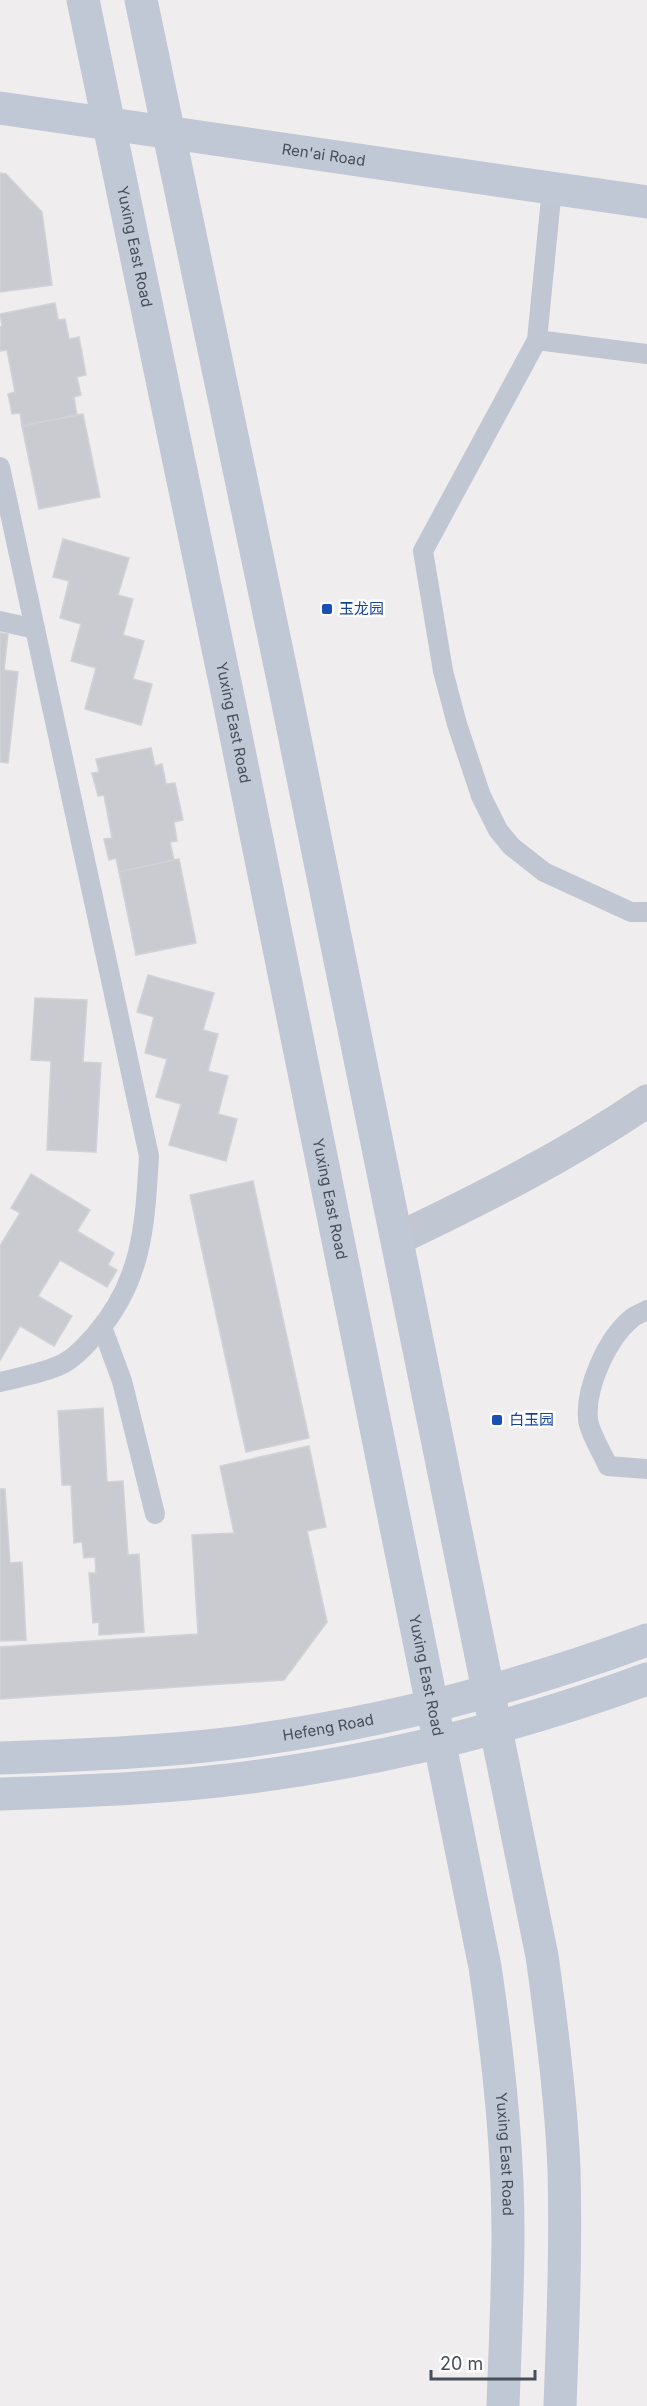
<svg xmlns="http://www.w3.org/2000/svg" width="647" height="2406" font-family="Inter,'Noto Sans SC',sans-serif">
<style>
.building{fill:#cacbd1;stroke:#d1d2d8;stroke-width:1.5}
.lines{fill:none;stroke-linecap:round;stroke-linejoin:round}
.lane{stroke:#c0c7d2;stroke-width:20}
.street{stroke:#c0c7d2;stroke-width:33}
.secondary{stroke:#c0c7d5;stroke-width:33}
.transit-dot{fill:#1a4fb4;stroke:#fff;stroke-width:2}
.labels{text-anchor:middle;stroke-width:5;stroke-linejoin:round;paint-order:stroke}
.street-label{font-size:15px;fill:#464e59;stroke:#fff}
.transit-label{font-size:15px;fill:#164399;stroke:#fff;text-anchor:start}
</style>
<rect width="100%" height="100%" fill="#efeded"/>
<g class="building">
<path d="M0,173L6,174L42,212L52,285L0,292Z"/>
<path d="M55,303L58,320L65,319L69,339L79,337L86,375L77,377L81,395L74,397L77,415L22,426L20,413L12,414L8,394L15,392L7,350L0,351V327L2,326L0,314Z"/>
<path d="M83,414L100,497L39,509L22,426Z"/>
<path d="M63,539L129,558L118,595L133,599L123,635L144,641L133,679L152,684L141,725L85,709L96,668L71,661L81,624L60,618L69,581L53,577Z"/>
<path d="M0,633L8,634L4,670L18,672L8,763L0,762Z"/>
<path d="M151,748L155,766L162,764L166,784L175,783L183,820L174,822L177,841L170,842L174,860L119,872L116,858L109,860L104,839L112,838L104,795L98,796L92,773L99,772L96,759Z"/>
<path d="M179,859L196,943L136,955L119,872Z"/>
<path d="M148,975L214,993L203,1030L218,1034L208,1071L228,1076L218,1114L237,1119L226,1161L169,1145L181,1104L156,1097L167,1059L145,1053L154,1017L137,1012Z"/>
<path d="M35,998L87,1000L83,1062L101,1063L96,1152L47,1150L51,1061L31,1060Z"/>
<path d="M31,1174L90,1210L77,1231L114,1253L108,1265L117,1270L107,1287L60,1260L38,1296L72,1316L54,1346L20,1326L0,1360V1246L20,1213L11,1208Z"/>
<path d="M253,1181L309,1438L246,1452L190,1195Z"/>
<path d="M103,1408L107,1482L123,1481L128,1555L139,1554L144,1632L99,1635V1622L93,1623L89,1573H96L95,1557L84,1558L82,1542L74,1543L71,1485H62L58,1411Z"/>
<path d="M309,1446L326,1527L307,1531L327,1622L284,1680L0,1699V1647L198,1634L192,1535L234,1533L220,1466Z"/>
<path d="M0,1489H5L10,1563L22,1562L26,1640L0,1641Z"/>
</g>
<g class="lines">
<g class="lane">
<path d="M552,188L537,340L423,551L443,671L457,724L481,796L498,830L511,846L544,872L631,912H647"/>
<path d="M537,340L647,354"/>
<path d="M0,467L149,1156C145,1223 143,1280 96,1334C87,1344 78,1355 66,1362C52,1371 17,1378 0,1382"/>
<path d="M0,621L35,629"/>
<path d="M647,1310C642,1313 635,1315 631,1319C607,1339 585,1388 588,1419C589,1432 603,1454 608,1466L647,1469"/>
<path d="M102,1327L122,1381L155,1514"/>
</g>
<path class="street" d="M397,1239C483,1198 568,1155 647,1101"/>
<g class="secondary">
<path id="s1" d="M83,0L231,711L485,1967C498,2054 508,2143 508,2232C508,2290 505,2348 503,2406"/>
<path d="M141,0L287,699L542,1956C552,2027 561,2098 564,2169C566,2248 563,2327 560,2406"/>
<path id="s2" d="M0,108L647,202"/>
<path id="s3" d="M0,1758C85,1755 170,1752 255,1740C389,1721 520,1687 647,1640"/>
<path d="M0,1794C86,1791 173,1788 259,1776C391,1758 522,1725 647,1679"/>
</g>
</g>
<g class="transit-dot">
<rect x="321" y="603" width="12" height="12" rx="3"/>
<rect x="491" y="1414" width="12" height="12" rx="3"/>
</g>
<g class="labels">
<g class="street-label">
<text dy="5" stroke="none"><textPath href="#s2" startOffset="327">Ren'ai Road</textPath></text>
<text dy="5" stroke="none"><textPath href="#s1" startOffset="252">Yuxing East Road</textPath></text>
<text dy="5" stroke="none"><textPath href="#s1" startOffset="738">Yuxing East Road</textPath></text>
<text dy="5" stroke="none"><textPath href="#s1" startOffset="1224">Yuxing East Road</textPath></text>
<text dy="5" stroke="none"><textPath href="#s1" startOffset="1710">Yuxing East Road</textPath></text>
<text dy="5" stroke="none"><textPath href="#s3" startOffset="330">Hefeng Road</textPath></text>
<text dy="5" stroke="none"><textPath href="#s1" startOffset="2196">Yuxing East Road</textPath></text>
</g>
<g class="transit-label">
<text x="339" y="614">玉龙园</text>
<text x="509" y="1425">白玉园</text>
</g>
</g>
<path d="M431 2370v9h104v-9" fill="none" stroke="#464e59" stroke-width="3"/>
<text x="440" y="2370" font-size="18" fill="#464e59" stroke="#ffffff" stroke-width="4.5" paint-order="stroke">20 m</text>
</svg>
